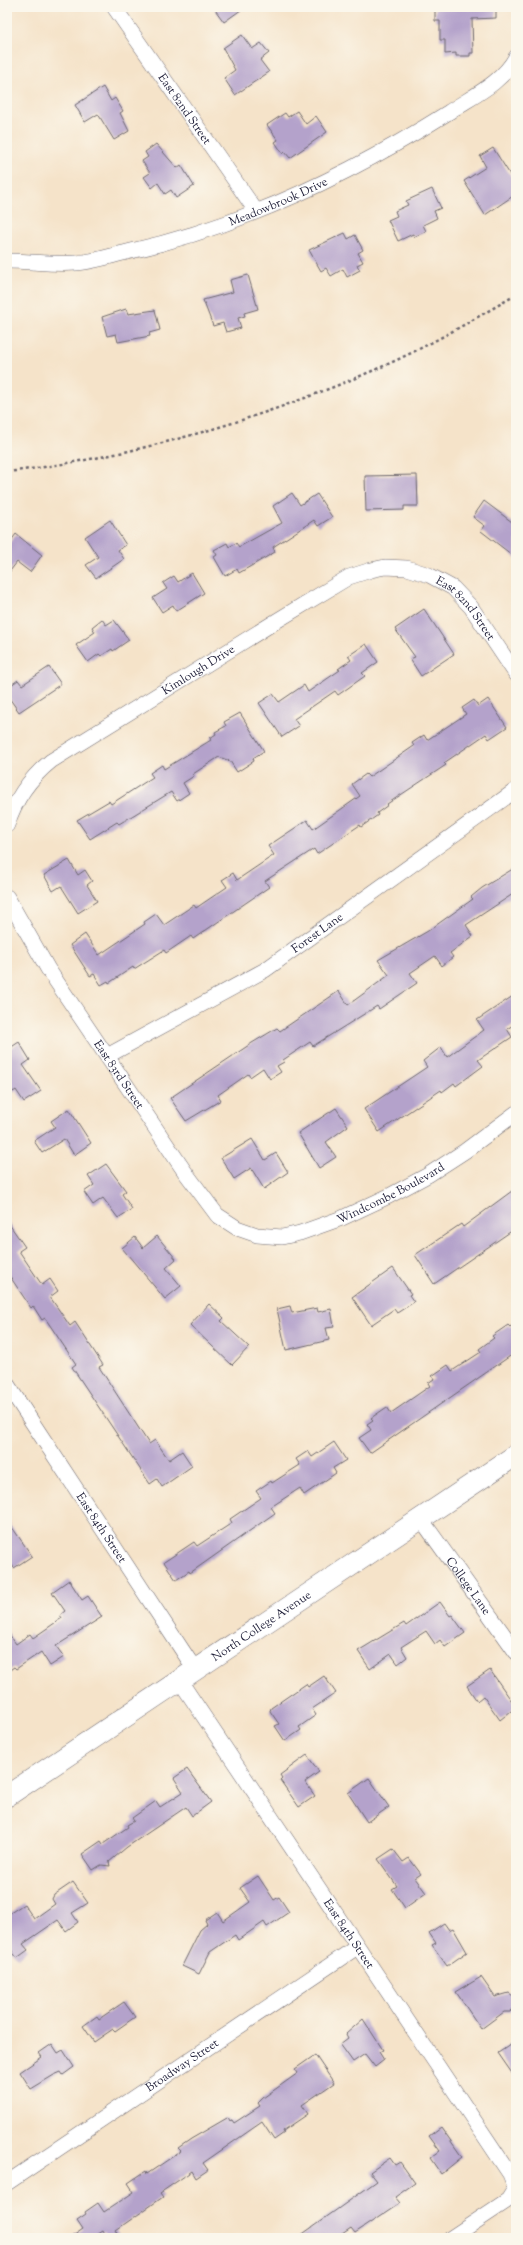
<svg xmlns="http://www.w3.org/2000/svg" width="523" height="2245" font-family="'Sorts Mill Goudy',serif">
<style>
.building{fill:#b4a2cb}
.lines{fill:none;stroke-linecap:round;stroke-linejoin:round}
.street-casing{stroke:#6c666d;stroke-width:16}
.secondary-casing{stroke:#6c666d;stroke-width:22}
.path{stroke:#6c666d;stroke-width:2.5;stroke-dasharray:3 3;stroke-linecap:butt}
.street{stroke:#fff;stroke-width:15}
.secondary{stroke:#fff;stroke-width:21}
.labels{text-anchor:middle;stroke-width:3.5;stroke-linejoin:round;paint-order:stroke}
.street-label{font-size:12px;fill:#22223b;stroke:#fbf7ec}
</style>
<rect width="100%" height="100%" fill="#fbf7ec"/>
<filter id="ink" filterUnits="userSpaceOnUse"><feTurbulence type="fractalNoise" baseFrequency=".025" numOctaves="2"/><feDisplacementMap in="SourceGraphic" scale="8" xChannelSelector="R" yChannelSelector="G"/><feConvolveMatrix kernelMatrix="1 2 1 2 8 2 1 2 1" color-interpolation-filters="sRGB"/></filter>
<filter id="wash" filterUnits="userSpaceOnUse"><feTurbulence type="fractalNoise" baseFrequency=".012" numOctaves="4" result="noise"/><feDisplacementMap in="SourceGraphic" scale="16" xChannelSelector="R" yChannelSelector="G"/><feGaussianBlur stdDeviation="0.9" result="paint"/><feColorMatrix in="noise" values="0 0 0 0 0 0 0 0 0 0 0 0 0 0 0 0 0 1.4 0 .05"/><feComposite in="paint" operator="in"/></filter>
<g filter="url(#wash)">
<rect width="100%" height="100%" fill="#f5e3c9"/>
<g id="blocks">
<g class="building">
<path d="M213,7H245L224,22Z"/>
<path d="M444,7H496V18L472,19L473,53H470V56H456V53L445,54V40H440V21H435V9Z"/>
<path d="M242,35L252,49L261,43L269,53L260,60L269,72L235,95L224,78L235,70L223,48Z"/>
<path d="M103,87L111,101L115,98L123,111L120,113L129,131L114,140L98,114L85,122L75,105Z"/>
<path d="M297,111L306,124L316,116L327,132L290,158L285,152L283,154L275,142L278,140L267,125L285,113L288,117Z"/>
<path d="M156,144L177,168L181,165L194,186L176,198L171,190L165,194L158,183L152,188L144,177L150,173L142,161L148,157L145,152Z"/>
<path d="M493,148L516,184V194L485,215L464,181L486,167L480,156Z"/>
<path d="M432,189L441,208L434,211L437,218L423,225L426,231L414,237L413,234L398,241L388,220L397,216L395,211L408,205L406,201Z"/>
<path d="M345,233L348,239L355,235L363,250L358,253L363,262L357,265L360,270L347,277L343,269L331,276L326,268L321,271L309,250Z"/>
<path d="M248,275L258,309L244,313L245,316L238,318L241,328L226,332L223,323L213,326L203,300L233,292L230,280Z"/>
<path d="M126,309L128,314L155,310L160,330L149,333L150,336L118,342L116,334L107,336L102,317Z"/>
<path d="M417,475L418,506H404V510L366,511L365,476Z"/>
<path d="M292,493L300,505L317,494L332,517L318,526L314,520L273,547L275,552L239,573L237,569L225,576L214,557L217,555L214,550L227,543L229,547L236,543L239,547L282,523L273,506Z"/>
<path d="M484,501L516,525V558L481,531L485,526L473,517Z"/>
<path d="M110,520L126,545L118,550L124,559L96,578L86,565L98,557L85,537Z"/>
<path d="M16,534L42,555L30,572L17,562L7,575V546Z"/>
<path d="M192,573L204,593L176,611L173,605L162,612L153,598L167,589L163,583L174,576L178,582Z"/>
<path d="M424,609L454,654L421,676L410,659L415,657L395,629Z"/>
<path d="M102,619L106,625L114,620L129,640L113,651L112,649L101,656L99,654L88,662L76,645L95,632L92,627Z"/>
<path d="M366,644L378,662L362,673L365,676L338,695L335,691L294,719L299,726L282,737L259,703L273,694L279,702L304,685L308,692L340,670L338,669L351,660L348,656Z"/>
<path d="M49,667L61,684L19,712L7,695V688L18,680L22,685Z"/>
<path d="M488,699L507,727L489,739L486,734L444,763L446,765L387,804L388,805L377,813L378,815L361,827L360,825L317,854L314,849L265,881L269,887L193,939L191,936L166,953L164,950L134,969L133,967L109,983L108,981L101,985L94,974L90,976L70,945L85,934L99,955L145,924L144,922L156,914L164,925L194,905L196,908L227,887L222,880L233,873L237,880L274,855L268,846L307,820L313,829L360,796L352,784L366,774L369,777L414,746L412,743L424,735L427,740L466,714L462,708L474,700L478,706Z"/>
<path d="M240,713L264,751L253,758L254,761L237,772L230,761L219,757L193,774L194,776L183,783L189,793L177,801L171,792L119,824L117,822L90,839L77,820L109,801L111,804L153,777L150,773L162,765L164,769L211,740L210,738L216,734L215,732L226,726L224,722Z"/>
<path d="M69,860L78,875L85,870L92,881L87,885L97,901L78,913L61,886L53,891L44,875Z"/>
<path d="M516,867V892L466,925L473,936L450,953L453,957L442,966L435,956L410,973L417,983L379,1009L377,1006L313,1046L310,1042L283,1060L284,1062L277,1066L281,1072L270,1079L263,1068L250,1077L248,1074L218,1095L221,1100L186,1121L170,1098L252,1043L277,1028L280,1031L339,991L348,1005L389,975L378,960L428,931L473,899L471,897L482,888Z"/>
<path d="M516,994V1023L507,1029L512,1037L478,1060L483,1066L456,1086L454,1083L442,1092L441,1090L379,1132L364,1109L427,1067L423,1061L441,1047L447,1057L484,1030L477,1020Z"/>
<path d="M19,1042L30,1060L23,1065L41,1091L24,1102L16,1090L13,1092L7,1083V1050Z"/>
<path d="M336,1108L348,1126L326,1142L336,1157L319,1168L298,1133Z"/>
<path d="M69,1109L91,1143L74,1155L64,1139L42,1153L34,1141L55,1127L51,1121Z"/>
<path d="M252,1139L265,1160L276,1153L288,1172L264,1189L251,1168L234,1179L221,1158Z"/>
<path d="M106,1164L126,1191L122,1194L132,1209L118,1218L103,1198L93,1205L84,1192L94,1185L88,1176Z"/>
<path d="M516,1188V1228L434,1284L415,1255L461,1224L463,1227Z"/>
<path d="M7,1221L25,1247L19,1251L42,1285L50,1279L58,1291L50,1297L70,1326L75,1322L103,1365L99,1367L149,1444L155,1440L169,1460L182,1451L192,1466L162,1487L157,1479L150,1484L72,1367L76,1364L45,1318L42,1320L33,1306L31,1308L7,1272Z"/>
<path d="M157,1236L176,1259L166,1268L181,1286L165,1299L122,1248L135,1237L143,1248Z"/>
<path d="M393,1268L411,1294L409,1295L414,1302L397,1313L394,1309L371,1325L352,1297Z"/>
<path d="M209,1304L224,1318L221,1321L249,1347L232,1365L190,1325Z"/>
<path d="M290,1306L292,1313L317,1308L318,1312L331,1309L334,1327L326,1328L329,1340L286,1350L277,1309Z"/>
<path d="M516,1322V1352L370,1453L359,1438L371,1430L367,1424L373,1420L371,1418L387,1407L391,1413L430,1386L428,1383L434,1379L432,1376L448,1365L452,1371L481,1352L479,1349L494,1338L492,1336L508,1325L510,1327Z"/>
<path d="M334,1442L346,1460L333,1468L336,1473L304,1495L300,1488L271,1507L275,1513L190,1573L189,1571L176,1580L164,1562L194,1542L197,1546L232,1523L230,1519L261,1498L256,1491L271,1481L272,1483L300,1465L296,1459L308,1451L312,1457Z"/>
<path d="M7,1520L32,1556L14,1568L12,1565L7,1568Z"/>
<path d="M69,1580L82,1600L88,1596L102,1617L56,1646L64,1657L50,1666L41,1652L16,1669L14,1667L7,1672V1631L16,1644L30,1634L33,1638L62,1618L60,1615L65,1611L52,1592Z"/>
<path d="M440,1602L450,1616L452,1615L465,1633L445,1647L440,1640L435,1644L426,1631L401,1647L407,1657L398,1664L391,1654L370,1669L358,1651L404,1623L406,1626Z"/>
<path d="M490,1670L516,1707L500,1720L483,1696L477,1701L467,1686Z"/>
<path d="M324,1676L336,1693L312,1709L316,1715L299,1727L301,1730L285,1741L275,1726L279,1724L270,1711L271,1708L306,1684L308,1687Z"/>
<path d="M307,1755L319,1772L305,1782L315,1796L299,1807L280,1780L282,1778L280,1775Z"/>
<path d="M187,1769L211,1802L192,1816L186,1807L127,1847L109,1862L110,1866L101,1865L93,1870L82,1854L101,1841L103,1844L128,1827L127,1825L134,1821L132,1818L156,1801L160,1807L183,1792L174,1778Z"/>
<path d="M369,1778L389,1807L367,1822L348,1793Z"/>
<path d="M393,1849L403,1862L409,1858L421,1874L415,1878L426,1893L405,1908L392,1889L397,1886L378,1859Z"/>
<path d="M258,1876L274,1900L279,1897L289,1912L267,1927L264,1922L238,1940L235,1935L210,1952L199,1974L182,1966L200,1930L207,1924L205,1920L217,1912L223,1921L250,1902L240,1888Z"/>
<path d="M73,1882L88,1903L72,1913L78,1922L66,1931L58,1920L23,1944L28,1950L17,1958L7,1944V1915L24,1904L34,1919L55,1904L52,1899L54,1895Z"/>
<path d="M444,1923L449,1930L453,1928L467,1952L447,1966L432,1945L436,1943L429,1933Z"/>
<path d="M481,1977L495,1997L509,1993L516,1998V2006L510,2012H504L481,2029L456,1992Z"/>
<path d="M124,2002L135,2017L115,2031L113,2029L94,2042L83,2026L97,2016L99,2019Z"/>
<path d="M363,2019L383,2050L379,2052L384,2060L375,2067L365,2054L353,2062L340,2044L348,2038L346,2034Z"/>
<path d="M516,2041V2079L498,2053Z"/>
<path d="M52,2044L58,2053L63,2050L74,2067L63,2075L61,2072L54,2075L31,2089L20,2072L42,2057L39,2053Z"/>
<path d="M315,2055L334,2083L302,2105L308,2114L283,2131L284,2133L274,2140L262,2122L203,2163L208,2170L196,2178L192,2171L160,2193L163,2197L116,2230L118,2233L110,2238H107L103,2231L92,2238H70L83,2229L77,2220L86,2214L85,2212L98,2203L104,2212L134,2192L128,2183L146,2171L147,2174L181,2151L178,2148L191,2139L227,2118L229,2122L232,2120L234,2123L260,2106L258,2103L263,2098L298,2073L295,2069Z"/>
<path d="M441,2127L462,2157L441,2174L430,2158L440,2151L429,2136Z"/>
<path d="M390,2158L395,2165L400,2162L415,2183L395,2197L400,2203L355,2233L351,2228L336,2238H297L377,2181L370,2172Z"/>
</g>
</g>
</g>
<g filter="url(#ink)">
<use href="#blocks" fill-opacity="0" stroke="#6c666d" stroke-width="1"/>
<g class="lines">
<defs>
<g id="street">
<path id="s1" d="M114,7L256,211"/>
<path id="s2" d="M7,261C30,261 54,265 76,263C93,262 110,256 127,252C240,227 351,174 449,112C473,96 502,83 516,57"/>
<path id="s3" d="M7,825C15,799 30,778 51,761L278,620L349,577L371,570L385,567L407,568L429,575L453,588L471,607L516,674"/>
<path id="s4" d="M7,897L48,969L185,1172L217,1215L237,1228L257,1235L282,1237L300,1233L342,1218L389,1196L428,1175L465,1151L516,1113"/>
<path id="s5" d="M107,1056L265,970L516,790"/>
<path id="s6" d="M7,1384L196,1671"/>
<path id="s7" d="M421,1519L516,1652"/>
<path id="s8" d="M180,1681L510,2174L515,2187"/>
<path id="s9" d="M7,2183L357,1947"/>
<path d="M451,2238L508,2200L516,2187"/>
</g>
<g id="secondary">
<path id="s10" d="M7,1796L516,1455"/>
</g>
</defs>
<use href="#street" class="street-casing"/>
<use href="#secondary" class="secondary-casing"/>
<path class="path" d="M7,472C133,457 256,421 372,371C422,350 469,322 516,295"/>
<use href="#street" class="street"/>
<use href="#secondary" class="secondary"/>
</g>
</g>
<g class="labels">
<g class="street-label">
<text dy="4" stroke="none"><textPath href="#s1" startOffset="124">East 82nd Street</textPath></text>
<text dy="4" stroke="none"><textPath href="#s2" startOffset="281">Meadowbrook Drive</textPath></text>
<text dy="4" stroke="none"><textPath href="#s3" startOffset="562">East 82nd Street</textPath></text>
<text dy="4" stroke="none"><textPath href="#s3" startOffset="252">Kimlough Drive</textPath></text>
<text dy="4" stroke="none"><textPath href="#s5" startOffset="244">Forest Lane</textPath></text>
<text dy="4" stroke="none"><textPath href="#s4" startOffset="210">East 83rd Street</textPath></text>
<text dy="4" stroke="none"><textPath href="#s4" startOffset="569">Windcombe Boulevard</textPath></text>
<text dy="4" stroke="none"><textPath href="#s6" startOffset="172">East 84th Street</textPath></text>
<text dy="4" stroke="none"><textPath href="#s7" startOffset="82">College Lane</textPath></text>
<text dy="4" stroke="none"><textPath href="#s10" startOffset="306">North College Avenue</textPath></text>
<text dy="4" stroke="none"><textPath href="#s8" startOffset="304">East 84th Street</textPath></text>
<text dy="4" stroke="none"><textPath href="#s9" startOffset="211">Broadway Street</textPath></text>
</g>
</g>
<rect width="523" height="2245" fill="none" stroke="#fbf7ec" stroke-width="24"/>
</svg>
